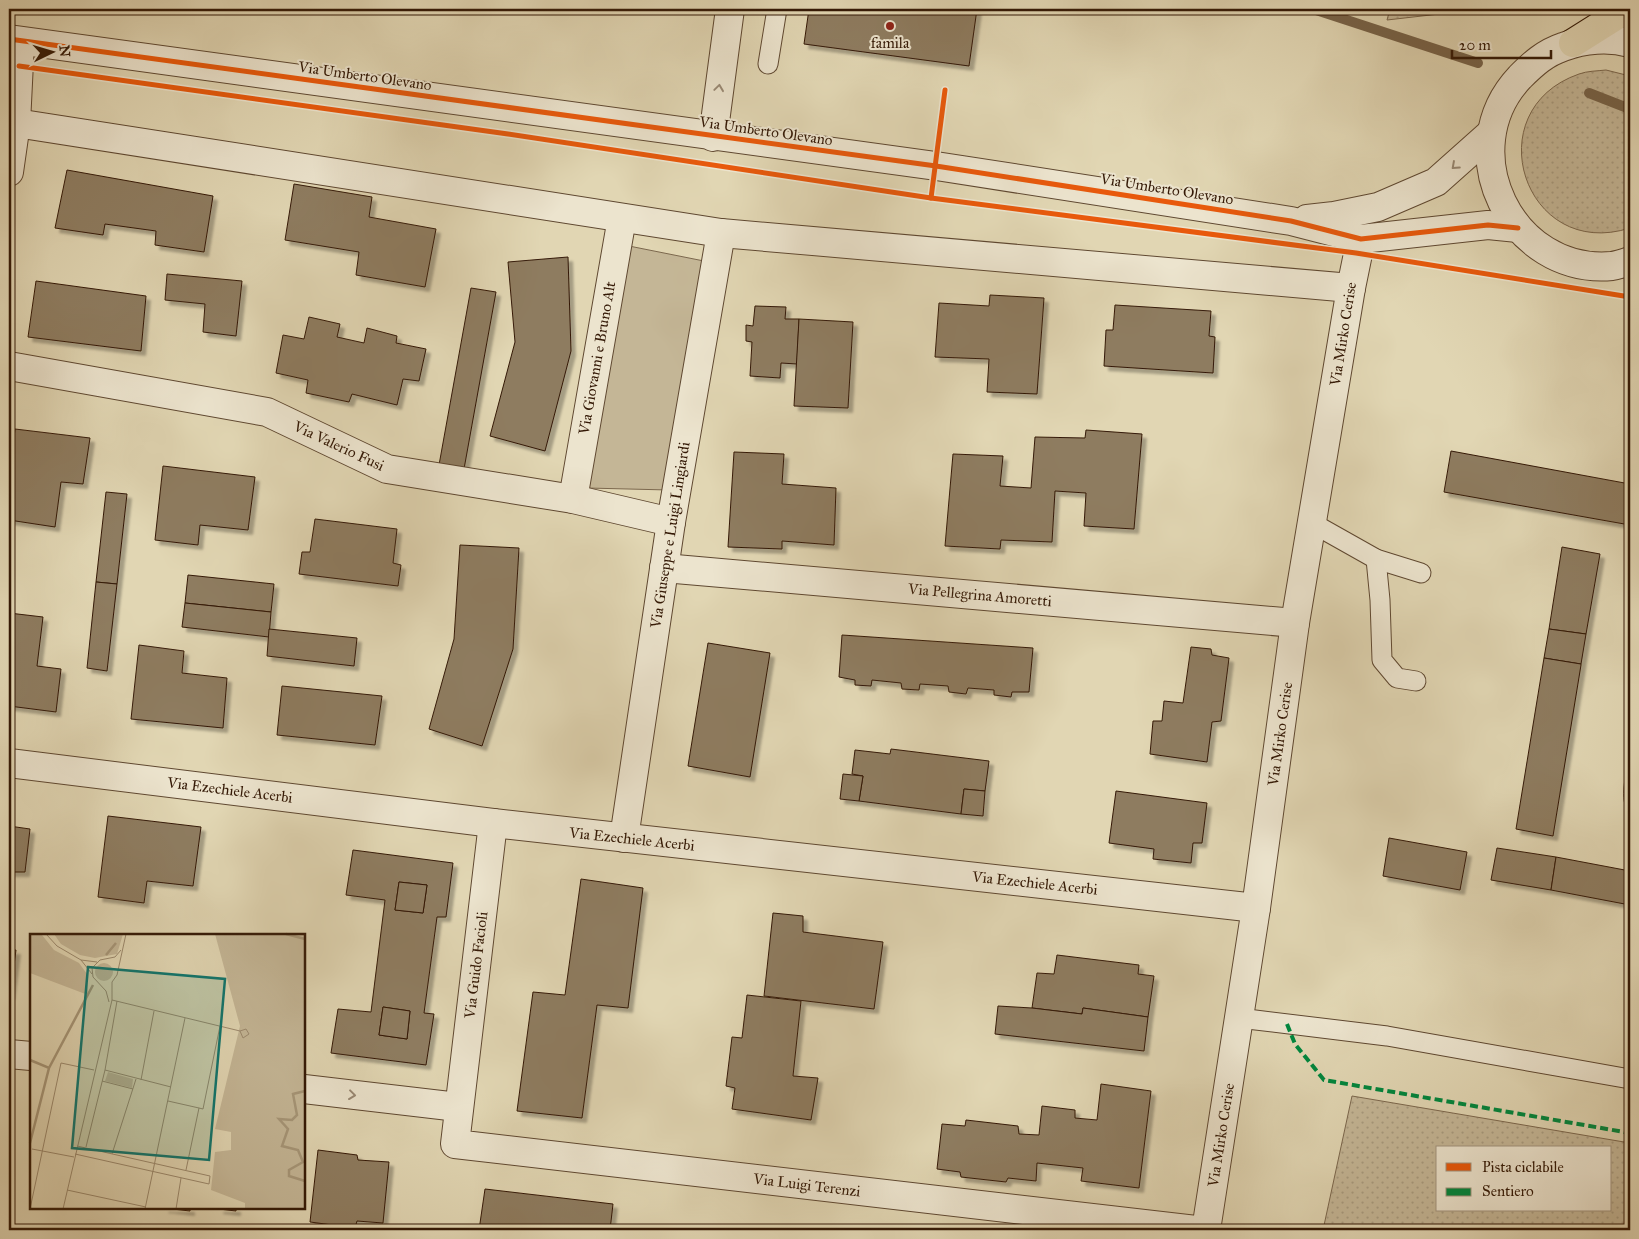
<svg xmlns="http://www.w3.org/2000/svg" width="1639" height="1239" font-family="'IM FELL Great Primer',serif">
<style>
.grass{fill:url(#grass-dots);stroke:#7c684e;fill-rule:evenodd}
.garden{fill:#c4b696;stroke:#7c684e}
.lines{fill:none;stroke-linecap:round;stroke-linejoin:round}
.stream{stroke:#78644a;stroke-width:10}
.building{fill:#8e7b60;stroke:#341906;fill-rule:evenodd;filter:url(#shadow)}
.service-casing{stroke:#5f4831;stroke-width:21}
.minor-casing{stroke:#5f4831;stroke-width:30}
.tertiary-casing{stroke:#5f4831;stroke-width:30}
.trunk-casing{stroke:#341906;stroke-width:30}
.service{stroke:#ece4ce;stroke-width:19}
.minor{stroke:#ece4ce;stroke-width:28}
.tertiary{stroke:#ece4ce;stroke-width:28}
.trunk{stroke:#e1d6b3;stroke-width:28}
.quiet{stroke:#00873e;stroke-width:4;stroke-dasharray:8 4;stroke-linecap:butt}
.cycleway-casing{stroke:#ece4ce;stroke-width:8}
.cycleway{stroke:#e8590c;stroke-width:5}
.oneway{stroke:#998974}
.poi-dot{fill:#8f2418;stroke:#ece4ce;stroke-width:2}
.labels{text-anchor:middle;stroke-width:4;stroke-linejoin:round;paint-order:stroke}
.poi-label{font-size:15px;fill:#341906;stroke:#ece4ce}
.street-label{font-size:15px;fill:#341906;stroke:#ece4ce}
.inset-river{fill:none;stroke:#a69678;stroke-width:2.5}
.inset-road{fill:none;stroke:#9c8a6e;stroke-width:1}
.view{fill:#0f766e;fill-opacity:0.15;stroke:#0f766e;stroke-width:2.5}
.inset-edge{fill:none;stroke:#341906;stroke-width:2.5}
</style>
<defs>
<pattern id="grass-dots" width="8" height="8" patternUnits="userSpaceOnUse" patternTransform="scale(1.25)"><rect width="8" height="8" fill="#c4b696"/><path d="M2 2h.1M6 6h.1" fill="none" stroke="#a99c80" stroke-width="1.8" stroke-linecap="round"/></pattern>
<filter id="shadow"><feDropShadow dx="4.5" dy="4.5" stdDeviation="1" flood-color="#0004"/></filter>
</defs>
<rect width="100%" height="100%" fill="#e1d6b3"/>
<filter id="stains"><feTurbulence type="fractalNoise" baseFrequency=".004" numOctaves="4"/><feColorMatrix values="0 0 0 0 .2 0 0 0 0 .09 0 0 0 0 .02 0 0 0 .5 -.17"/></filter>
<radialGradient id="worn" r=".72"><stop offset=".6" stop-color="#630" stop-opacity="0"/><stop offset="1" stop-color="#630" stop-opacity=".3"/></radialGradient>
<g class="grass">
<path d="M1390,9H1483L1387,20Z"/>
<path d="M1606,70L1630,76V228C1524,262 1475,110 1579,74C1587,71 1597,71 1606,70Z"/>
<path d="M1352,1096L1630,1143V1230H1323ZM1438,1148H1610V1210H1438Z"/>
</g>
<g class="garden">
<path d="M629,246L704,261L669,490L587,488Z"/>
<path d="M1630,755V813C1617,800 1627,773 1630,755Z"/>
</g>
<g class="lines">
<g class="stream">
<path d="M1313,9L1478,63"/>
<path d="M1589,93L1630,109"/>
</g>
</g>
<g class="building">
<path d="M809,9H977L969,66L804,44Z"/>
<path d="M67,170L213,196L204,252L155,245L156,231L105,224L103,235L55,228Z"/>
<path d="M294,184L372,197L369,217L436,229L425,287L356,275L359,252L285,240Z"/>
<path d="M568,257L571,351L545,451L490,436L515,342L508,262Z"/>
<path d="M167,274L242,281L236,336L203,332L205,304L165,300Z"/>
<path d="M36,281L146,296L141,351L28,337Z"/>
<path d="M471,288L496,292L464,469L439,465Z"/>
<path d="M990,295L1044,298L1037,394L987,392L989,359L935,357L939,303L989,306Z"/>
<path d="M1115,305L1211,311L1209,336L1215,337L1213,373L1104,366L1106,330H1113Z"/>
<path d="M755,306L786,307L785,319H799L797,364L781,363L780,378L750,376L752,342L746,341V325L753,326Z"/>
<path d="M309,317L340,324L337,337L364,343L367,328L397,336L396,343L426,349L419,381L403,379L397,405L352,394L349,402L306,393L308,380L276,373L283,335L304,339Z"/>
<path d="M799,319L853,322L848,408L794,406Z"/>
<path d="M15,429L90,438L83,484L61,482L55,527L9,520V483Z"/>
<path d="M1086,430L1142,434L1134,529L1084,526L1086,493L1055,491L1052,542L1001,540L1000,549L945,546L953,454L1003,456L1000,486L1031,488L1035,437L1085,438Z"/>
<path d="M1451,451L1630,484V525L1444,492Z"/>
<path d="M734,452L784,454L782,484L836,488L834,545L782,541V549L728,547Z"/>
<path d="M163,466L255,477L248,530L200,525L198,545L155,540Z"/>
<path d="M106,492L127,494L117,584L96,582Z"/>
<path d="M315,519L397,529L393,563L401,565L398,586L299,574L302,552H310Z"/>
<path d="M460,545L519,548L513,649L482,746L429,729L454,639Z"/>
<path d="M1562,547L1600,554L1586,634L1549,629Z"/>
<path d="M188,575L274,584L271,612L185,603Z"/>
<path d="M96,582L117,584L107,671L87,668Z"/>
<path d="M185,603L271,612L269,637L182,627Z"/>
<path d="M9,613L43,617L37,666L61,669L56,712L9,706Z"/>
<path d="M269,629L357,638L354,666L267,656Z"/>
<path d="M1549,629L1586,634L1581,664L1544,658Z"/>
<path d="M842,635L1033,648L1029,692H1012L1011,697L994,695V690L968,688L966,694L949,692L948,686L920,684L919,690L902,689L901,683L872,680L871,686L855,685V680L839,677Z"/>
<path d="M708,643L770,653L750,777L688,766Z"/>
<path d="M139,645L184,651L182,673L227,678L223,728L131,719Z"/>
<path d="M1191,647L1211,649L1212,655L1229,658L1221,721L1212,722L1207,762L1150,754L1153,721H1162L1164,701L1183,703Z"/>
<path d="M1544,658L1581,664V665L1553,836L1516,829Z"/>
<path d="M282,686L382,696L375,745L277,735Z"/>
<path d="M891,749L989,761L985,791L964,789L961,814L859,801L863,776L852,774L855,750L890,754Z"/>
<path d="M843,774L863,776L859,801L840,799Z"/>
<path d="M964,789L985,791L983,816L961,814Z"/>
<path d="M1116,791L1207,803L1202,843H1193L1191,863L1153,859L1154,849L1109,843Z"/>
<path d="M108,816L201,827L193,886L147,881L144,903L98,897Z"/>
<path d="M9,826L30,829L25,872H10L11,862L9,861Z"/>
<path d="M1389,838L1467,852L1460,890L1383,876Z"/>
<path d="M1497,848L1556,857L1551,890L1491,880Z"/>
<path d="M353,850L453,863L446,917H437L424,1013L434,1014L426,1065L331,1053L338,1009L371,1012L385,900L346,895ZM399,882L427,885L423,913L395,910ZM383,1007L410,1011L407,1039L379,1035Z"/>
<path d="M1556,857L1630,871V905L1551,890Z"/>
<path d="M581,879L643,888L628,1008L597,1005L582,1118L517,1111L533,992L565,995Z"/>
<path d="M399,882L427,885L423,913L395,910Z"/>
<path d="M773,913L803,916V932L883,942L874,1009L764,996Z"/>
<path d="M9,950H16L10,995H9Z"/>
<path d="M1057,955L1139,965L1138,974L1154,976L1148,1017L1083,1008L1082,1014L1032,1008L1037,973L1054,974Z"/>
<path d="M747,995L801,1001L793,1076L818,1078L811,1120L732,1109L735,1088L726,1086L732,1037L742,1038Z"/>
<path d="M998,1006L1032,1008L1082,1014L1083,1008L1148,1017L1144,1051L995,1034Z"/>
<path d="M383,1007L410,1011L407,1039L379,1035Z"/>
<path d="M1101,1084L1151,1091L1139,1188L1081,1181L1083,1168L1037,1163L1036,1181L1008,1178L1006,1182L961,1177L960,1172L937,1169L942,1124L965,1126L966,1120L1018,1126L1019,1134L1039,1135L1042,1106L1075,1110V1118L1097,1120Z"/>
<path d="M318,1150L357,1155L358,1160L389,1162L383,1223L357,1221L355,1228L310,1222Z"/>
<path d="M485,1189L613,1204L610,1230H479Z"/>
<path d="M164,1208H190V1211Z"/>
<path d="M219,1208H236V1211L219,1209Z"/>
</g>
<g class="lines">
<defs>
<g id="service">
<path d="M768,64L777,9"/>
<path d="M1312,523L1376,559L1421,573"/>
<path d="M1376,559L1380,600L1382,660L1397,678L1416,681"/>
<path d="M1239,1018L1387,1036L1630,1079"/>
</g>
<g id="minor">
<path d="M16,123L721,233L1351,288"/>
<path d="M713,137L730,9"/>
<path d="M9,172L16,123L20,42"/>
<path d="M9,366L267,412L387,469L573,499L671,522"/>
<path d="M573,499L622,218"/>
<path d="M664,568L1295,623"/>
<path d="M9,763L493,823L1256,908"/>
<path d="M493,823L455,1144L1196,1230"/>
<path d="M624,838L671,522L721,233"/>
<path d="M9,1054L31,1056"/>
<path d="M304,1089L458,1107"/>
<path d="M1206,1230L1256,908L1295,623L1351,288L1361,239"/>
</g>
<g id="tertiary">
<path d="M9,39L936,166L1291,221L1361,239L1488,225L1518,228"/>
<path d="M1630,43C1609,37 1584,39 1563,47C1545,53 1533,64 1520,77C1451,150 1511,275 1612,266C1618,265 1624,263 1630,261"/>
<path d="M1307,219L1334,216L1378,207L1436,182L1491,133"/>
</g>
<path id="trunk" d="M1573,43L1627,9"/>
</defs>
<use href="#service" class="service-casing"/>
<use href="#minor" class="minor-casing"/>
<use href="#tertiary" class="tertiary-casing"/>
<use href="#trunk" class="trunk-casing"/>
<use href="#service" class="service"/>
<use href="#minor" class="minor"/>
<use href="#tertiary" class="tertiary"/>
<use href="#trunk" class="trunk"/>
<path class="quiet" d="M1287,1024L1295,1044L1324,1080L1630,1133"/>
<defs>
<g id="cycleway">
<path d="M9,39L936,166L1291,221L1361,239L1488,225L1518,228"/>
<path d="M19,66L508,134L931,198L1356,253L1630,297"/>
<path d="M931,198L945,90"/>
</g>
</defs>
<use href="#cycleway" class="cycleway-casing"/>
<use href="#cycleway" class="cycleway"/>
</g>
<defs><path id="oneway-chevron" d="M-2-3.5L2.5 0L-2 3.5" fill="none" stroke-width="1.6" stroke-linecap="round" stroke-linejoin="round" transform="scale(1.25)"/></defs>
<g class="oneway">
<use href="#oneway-chevron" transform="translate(719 88) rotate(-82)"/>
<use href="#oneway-chevron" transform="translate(1455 166) rotate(138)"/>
<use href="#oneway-chevron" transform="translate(352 1095) rotate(7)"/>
</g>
<circle class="poi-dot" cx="890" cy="26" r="5"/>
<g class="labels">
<g class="poi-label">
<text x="890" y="48">famila</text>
</g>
<g class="street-label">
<text transform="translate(365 76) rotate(8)" y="5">Via Umberto Olevano</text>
<text transform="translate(766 131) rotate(8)" y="5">Via Umberto Olevano</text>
<text transform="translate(1167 189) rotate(9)" y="5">Via Umberto Olevano</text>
<text transform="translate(1343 334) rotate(-81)" y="5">Via Mirko Cerise</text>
<text transform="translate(597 358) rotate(-80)" y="5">Via Giovanni e Bruno Alt</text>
<text transform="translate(339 446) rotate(25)" y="5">Via Valerio Fusi</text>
<text transform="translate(670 535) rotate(-81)" y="5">Via Giuseppe e Luigi Lingiardi</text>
<text transform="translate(980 595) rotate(5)" y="5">Via Pellegrina Amoretti</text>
<text transform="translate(1280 734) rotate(-82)" y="5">Via Mirko Cerise</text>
<text transform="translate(230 790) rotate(7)" y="5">Via Ezechiele Acerbi</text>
<text transform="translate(632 839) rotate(6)" y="5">Via Ezechiele Acerbi</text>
<text transform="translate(1035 883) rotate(6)" y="5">Via Ezechiele Acerbi</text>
<text transform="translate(476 965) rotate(-83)" y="5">Via Guido Facioli</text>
<text transform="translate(1221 1135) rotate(-81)" y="5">Via Mirko Cerise</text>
<text transform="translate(807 1185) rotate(7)" y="5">Via Luigi Terenzi</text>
</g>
</g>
<g transform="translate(30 934)">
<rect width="275" height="275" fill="#e1d6b3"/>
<path d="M0,0L12,1L24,16L49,29L57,40L58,61L0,39ZM24,0H93L87,20L65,24L50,21L31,10ZM65 38a9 9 0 1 1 18 0a9 9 0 1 1-18 0Z" fill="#c4b696"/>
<path d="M185,0H275V275H215V269L181,256L185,218L201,216V198L185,195L210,92Z" fill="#c4b696"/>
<path d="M78,138L103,145L102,154L75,147Z" fill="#c4b696"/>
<path class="inset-river" d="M256,0L275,5M76,21L86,9M0,126L19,134L63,51M275,157L263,160L267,181L262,186L249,185L258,195L252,212L268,216L273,228L259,236V242L275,247M0,209L19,134"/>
<path class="inset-road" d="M16,0L27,12L51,26L62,40M51,26L67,28M82,66L210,97L216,95L219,100L213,104L210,97M79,68L76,57L63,43L62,34L70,26L85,23L91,16M75,136L141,153M111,146L124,77M72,147L103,155M138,167L169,174M169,174L173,175L190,92M56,213L75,136L87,67M2,215L44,223M45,220L179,250L180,242L47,212M82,220L106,145M156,236L169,174M37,256L116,273M0,275L31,129L64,136M33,275L82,66V48L87,41L96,0M115,275L155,84M146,275L151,244"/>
<path class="view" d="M58,33L195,45L179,226L42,214Z"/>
<rect width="275" height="275" class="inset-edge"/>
</g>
<rect width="1639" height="1239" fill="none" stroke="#e1d6b3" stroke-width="30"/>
<rect x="10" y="10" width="1619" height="1219" fill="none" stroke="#341906" stroke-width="2.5"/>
<rect x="15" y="15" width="1609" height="1209" fill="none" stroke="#341906"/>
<rect x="1436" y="1146" width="175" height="65" fill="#ece4ce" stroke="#a2937e"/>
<rect x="1446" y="1163" width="25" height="8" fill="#e8590c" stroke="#a2937e"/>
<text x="1482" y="1172" font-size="15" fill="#341906">Pista ciclabile</text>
<rect x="1446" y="1188" width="25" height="8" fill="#00873e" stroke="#a2937e"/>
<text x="1482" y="1196" font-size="15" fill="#341906">Sentiero</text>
<g transform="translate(52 52) rotate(85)" stroke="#ece4ce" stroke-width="4" paint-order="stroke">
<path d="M0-4L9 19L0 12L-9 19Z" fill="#341906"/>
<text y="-8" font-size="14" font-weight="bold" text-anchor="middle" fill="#341906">N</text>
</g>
<path d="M1452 50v8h99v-8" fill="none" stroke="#341906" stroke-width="2.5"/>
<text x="1459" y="50" font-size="15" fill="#341906" stroke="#ece4ce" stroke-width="4" paint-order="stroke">20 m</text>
<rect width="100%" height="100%" filter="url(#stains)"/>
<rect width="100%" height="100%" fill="url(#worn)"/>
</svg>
